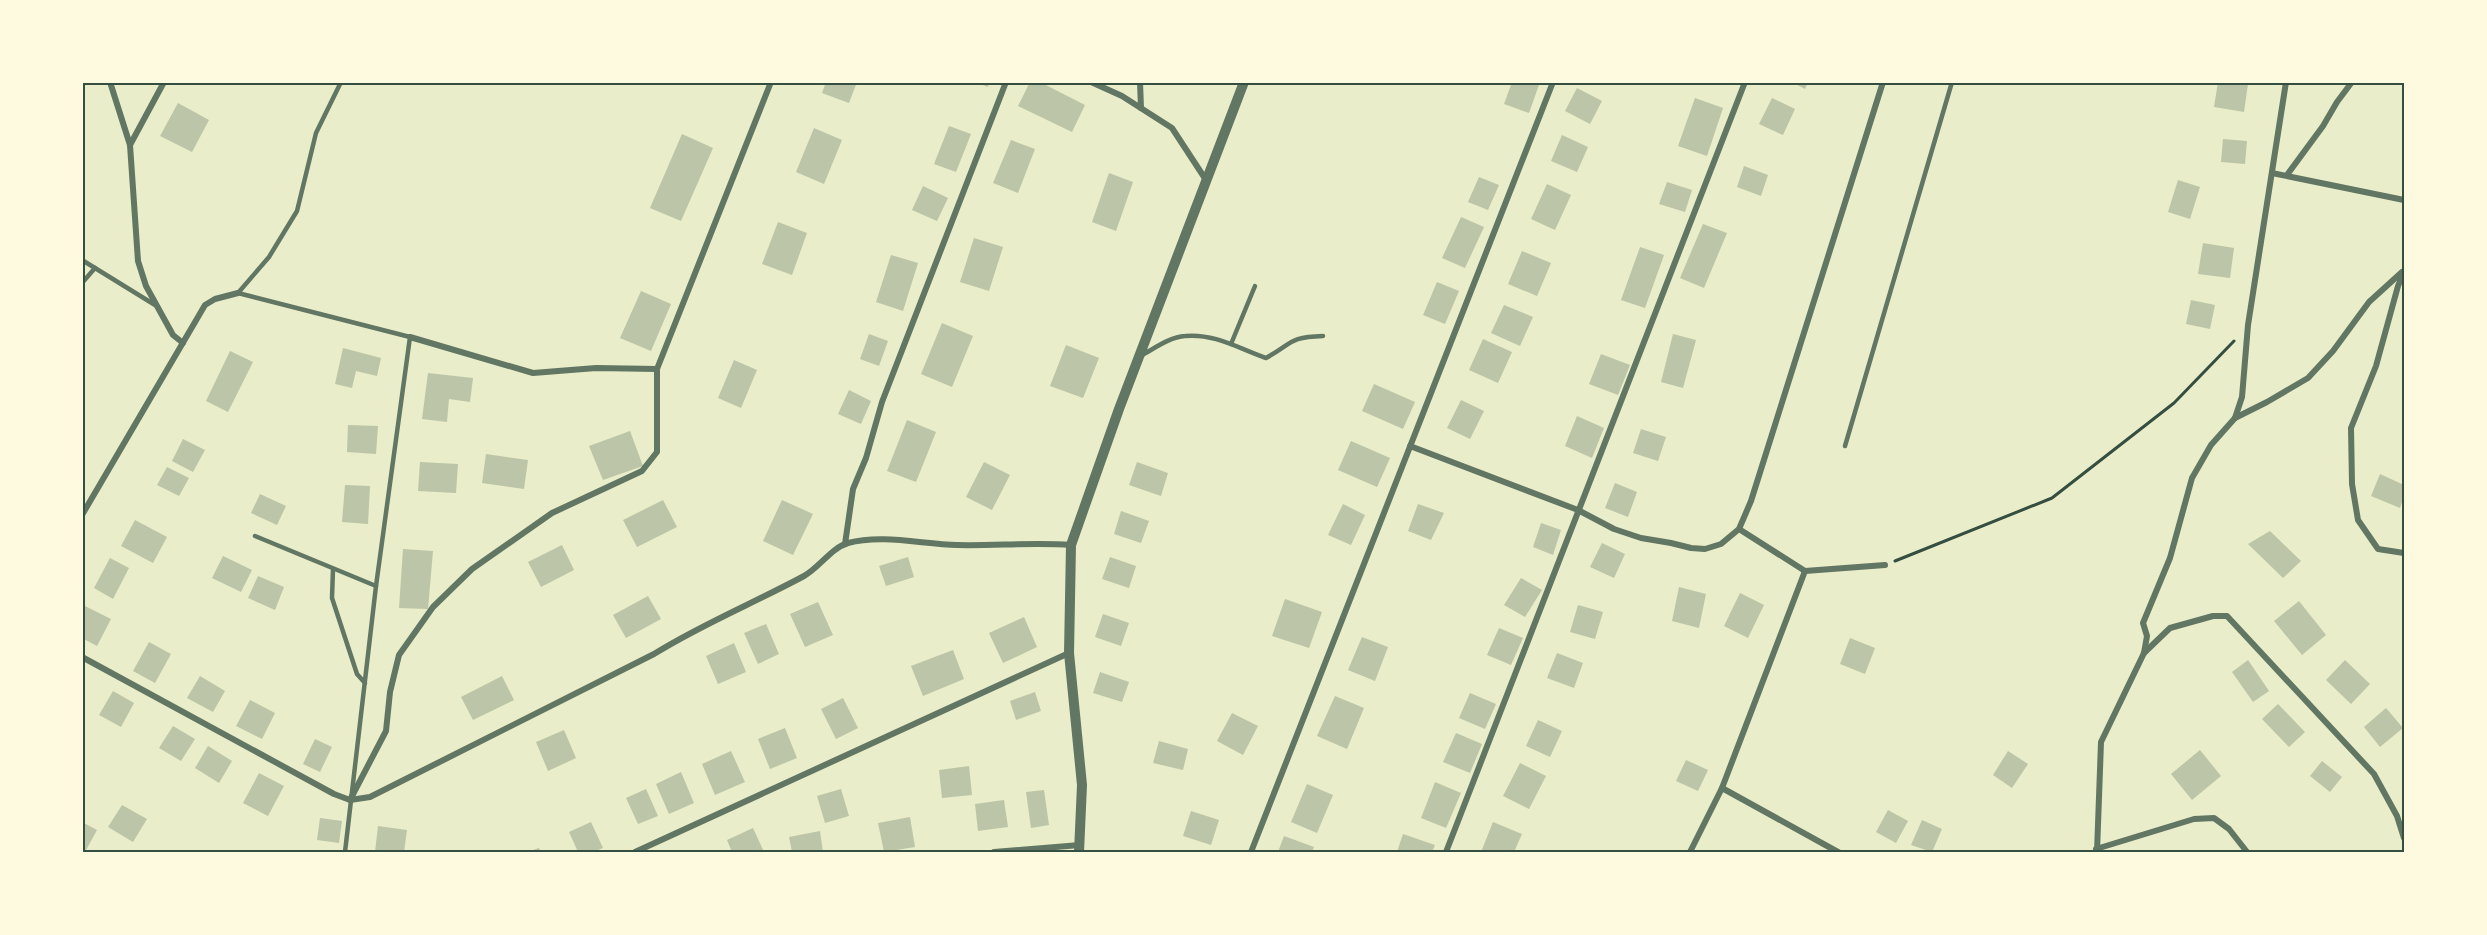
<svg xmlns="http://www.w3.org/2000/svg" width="2487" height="935" font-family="'Fira Sans',sans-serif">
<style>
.building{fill:#bcc5a7}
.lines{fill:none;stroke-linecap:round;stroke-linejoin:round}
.path{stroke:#344e41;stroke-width:3}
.service{stroke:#617663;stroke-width:4.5}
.minor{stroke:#617663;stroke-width:6}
.tertiary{stroke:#617663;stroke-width:10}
.neatline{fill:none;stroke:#344e41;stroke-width:2}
</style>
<rect width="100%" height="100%" fill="#e9edc9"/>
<g class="building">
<path d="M826,82H857L849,103L822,93Z"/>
<path d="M975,82H989L988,87Z"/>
<path d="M1030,82H1040L1085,105L1072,132L1018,106Z"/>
<path d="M1512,82H1540L1529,113L1504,104Z"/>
<path d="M1792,82H1808L1805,89Z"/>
<path d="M2218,82L2248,84L2244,112L2214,107Z"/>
<path d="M1577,88L1602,101L1590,124L1565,111Z"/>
<path d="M1695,98L1723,108L1707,156L1678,146Z"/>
<path d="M1772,98L1795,109L1783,135L1759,124Z"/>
<path d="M178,103L209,120L192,152L160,136Z"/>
<path d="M949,126L971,134L956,172L934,164Z"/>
<path d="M814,128L842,140L824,184L796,172Z"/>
<path d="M682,134L713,148L681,221L650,208Z"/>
<path d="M1562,135L1588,147L1577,172L1551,161Z"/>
<path d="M2223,139L2247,141L2245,164L2221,162Z"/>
<path d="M1011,140L1035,149L1018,193L993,183Z"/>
<path d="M1744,166L1768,175L1761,196L1737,187Z"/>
<path d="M1109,173L1133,182L1116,231L1092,222Z"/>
<path d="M1479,177L1499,185L1488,210L1468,202Z"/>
<path d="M2178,180L2200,187L2190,219L2168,212Z"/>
<path d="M1667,182L1692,190L1685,212L1659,204Z"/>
<path d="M1547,184L1571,195L1555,230L1531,219Z"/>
<path d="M923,186L948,198L937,221L912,210Z"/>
<path d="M1461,217L1484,227L1465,268L1442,258Z"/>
<path d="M778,222L807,233L792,275L762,264Z"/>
<path d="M1703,224L1727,233L1704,288L1680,278Z"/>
<path d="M974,238L1003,247L989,291L960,282Z"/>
<path d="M2203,243L2234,248L2230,278L2198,274Z"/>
<path d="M1640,247L1664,255L1645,308L1621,300Z"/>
<path d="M1522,251L1551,263L1537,296L1508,284Z"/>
<path d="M891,255L918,263L903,311L876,302Z"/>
<path d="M1437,282L1459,291L1445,324L1423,315Z"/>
<path d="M641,291L671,304L651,351L620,338Z"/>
<path d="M2191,300L2215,305L2210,329L2186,324Z"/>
<path d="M1504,305L1533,317L1520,346L1491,333Z"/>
<path d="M942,323L973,336L952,387L921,374Z"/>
<path d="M869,334L888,341L879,366L860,359Z"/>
<path d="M1673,334L1696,340L1683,388L1661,382Z"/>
<path d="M1483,339L1512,352L1498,383L1469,370Z"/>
<path d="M1066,345L1099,358L1083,398L1050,386Z"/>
<path d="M343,348L381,358L377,376L356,371L352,388L335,384Z"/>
<path d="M230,351L253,362L228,412L206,401Z"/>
<path d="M1601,354L1630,365L1618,395L1589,384Z"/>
<path d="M734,360L757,370L741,408L718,398Z"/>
<path d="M428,373L473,378L470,402L449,399L447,422L422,419Z"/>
<path d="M1374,384L1415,402L1403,429L1362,411Z"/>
<path d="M849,390L871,401L861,424L838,414Z"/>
<path d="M1461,400L1484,411L1470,439L1447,428Z"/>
<path d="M1577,416L1604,428L1592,458L1565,446Z"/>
<path d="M907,420L936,432L916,482L887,471Z"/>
<path d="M348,425L378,426L376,454L347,452Z"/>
<path d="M1641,429L1666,437L1658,461L1633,453Z"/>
<path d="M630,431L643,466L603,480L589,446Z"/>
<path d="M183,439L205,450L193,472L172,461Z"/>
<path d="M1351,441L1390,458L1377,487L1338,470Z"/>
<path d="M486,454L528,460L524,489L482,483Z"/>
<path d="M420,462L458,464L456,493L418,491Z"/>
<path d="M984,462L1010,475L992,510L966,497Z"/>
<path d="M1137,462L1168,473L1161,496L1129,485Z"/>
<path d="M167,467L189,478L179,496L157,485Z"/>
<path d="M2380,474L2404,485V496L2400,508L2371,496Z"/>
<path d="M1615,483L1637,492L1628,517L1605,508Z"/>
<path d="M345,485L370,486L368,524L342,522Z"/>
<path d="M260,494L286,506L277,525L251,513Z"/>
<path d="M663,500L677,527L637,547L623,520Z"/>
<path d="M782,500L813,514L793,555L763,541Z"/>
<path d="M1343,504L1365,515L1351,545L1328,535Z"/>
<path d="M1418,504L1444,513L1431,540L1408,531Z"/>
<path d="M1121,511L1149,521L1141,543L1114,534Z"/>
<path d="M135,520L167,537L153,563L121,546Z"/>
<path d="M1541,523L1561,530L1553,555L1533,547Z"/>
<path d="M2270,531L2301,561L2283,578L2248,544Z"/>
<path d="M1602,543L1625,554L1614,578L1590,567Z"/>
<path d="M562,545L574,570L541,587L528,562Z"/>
<path d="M403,549L433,551L428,609L399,608Z"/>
<path d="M223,556L252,570L241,592L212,578Z"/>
<path d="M908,557L914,577L886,586L879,566Z"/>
<path d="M1110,557L1136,566L1129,588L1102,579Z"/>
<path d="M110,558L129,568L113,599L94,588Z"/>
<path d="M258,576L284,587L275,610L248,598Z"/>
<path d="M1521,578L1542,590L1525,617L1504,605Z"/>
<path d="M1679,587L1706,594L1699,628L1672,621Z"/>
<path d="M1740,593L1764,605L1748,638L1724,626Z"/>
<path d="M648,596L661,619L626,638L613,615Z"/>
<path d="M1285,599L1322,612L1309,648L1272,636Z"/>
<path d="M2299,601L2326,635L2302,655L2274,621Z"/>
<path d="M818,602L833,635L805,647L790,614Z"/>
<path d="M1578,605L1603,612L1595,639L1570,632Z"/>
<path d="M85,606L111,619L97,646L82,638V611Z"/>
<path d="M1103,614L1129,623L1121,646L1095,637Z"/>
<path d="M1024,617L1037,647L1003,663L989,633Z"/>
<path d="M766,624L779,654L758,664L744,633Z"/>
<path d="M1499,628L1523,638L1511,665L1487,655Z"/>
<path d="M1362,637L1388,647L1375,681L1348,670Z"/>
<path d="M1850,638L1875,648L1865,674L1840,664Z"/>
<path d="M149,642L171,654L155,683L133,671Z"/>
<path d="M734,643L746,672L718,684L706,656Z"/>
<path d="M953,650L964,679L923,696L911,666Z"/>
<path d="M1557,653L1583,663L1574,688L1547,678Z"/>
<path d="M2248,660L2269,691L2253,702L2232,672Z"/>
<path d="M2345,660L2370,684L2351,704L2326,680Z"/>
<path d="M1100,672L1129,682L1122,702L1093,693Z"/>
<path d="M200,676L225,691L213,712L187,698Z"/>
<path d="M502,676L514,700L473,720L461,697Z"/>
<path d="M113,691L134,703L121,727L99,715Z"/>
<path d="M1035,692L1041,711L1016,720L1010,701Z"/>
<path d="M1470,693L1496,704L1485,729L1459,718Z"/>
<path d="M1335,696L1364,708L1347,749L1317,736Z"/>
<path d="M843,698L858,728L836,739L821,709Z"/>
<path d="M250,700L275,713L262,739L236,726Z"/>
<path d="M2278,704L2305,732L2289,747L2262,719Z"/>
<path d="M2386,708L2403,728L2380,747L2364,727Z"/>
<path d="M1232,713L1258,726L1243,755L1217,741Z"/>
<path d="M1538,720L1562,731L1550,757L1526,746Z"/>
<path d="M173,726L195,739L181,761L159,748Z"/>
<path d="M785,728L797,758L770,769L758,739Z"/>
<path d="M564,730L576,758L548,771L536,742Z"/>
<path d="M1456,733L1482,744L1470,773L1443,762Z"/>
<path d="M315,739L332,747L320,772L303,764Z"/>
<path d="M1159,741L1188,749L1183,770L1153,763Z"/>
<path d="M208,746L232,761L219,783L195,768Z"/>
<path d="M2200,750L2221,776L2192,800L2171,774Z"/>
<path d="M731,751L745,782L715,795L702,764Z"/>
<path d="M2008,751L2028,764L2012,788L1993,775Z"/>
<path d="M1686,760L1708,770L1698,791L1676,781Z"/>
<path d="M2322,761L2342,777L2330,792L2310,776Z"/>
<path d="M1520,763L1546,776L1529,809L1503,796Z"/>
<path d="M969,766L972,795L942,798L939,770Z"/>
<path d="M681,772L694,803L669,814L656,784Z"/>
<path d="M259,773L284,786L268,816L243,803Z"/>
<path d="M1435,782L1461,793L1446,828L1421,818Z"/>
<path d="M1307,784L1333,795L1317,833L1291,822Z"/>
<path d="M646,789L658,816L638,824L626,798Z"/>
<path d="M841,789L849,816L825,823L817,796Z"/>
<path d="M1044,790L1049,825L1031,828L1026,792Z"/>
<path d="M1004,800L1008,827L978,831L975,804Z"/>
<path d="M122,805L147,819L133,842L108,827Z"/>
<path d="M1888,810L1908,821L1896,843L1876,832Z"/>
<path d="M1191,811L1219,820L1211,845L1183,836Z"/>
<path d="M910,817L915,847L884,852L878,823Z"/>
<path d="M320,818L342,821L339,843L317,840Z"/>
<path d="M1922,820L1942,829L1932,852L1911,845Z"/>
<path d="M82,822L97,830L85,852H82Z"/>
<path d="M591,822L603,848L593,852H578L569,832Z"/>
<path d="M1493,822L1522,834L1514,852H1481Z"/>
<path d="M378,826L407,830L404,852H375Z"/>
<path d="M753,828L764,852H732L727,840Z"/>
<path d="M820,831L823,852H792L789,837Z"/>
<path d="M1403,834L1435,845L1432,852H1397Z"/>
<path d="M1284,836L1314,847L1312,852H1278Z"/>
<path d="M539,848L541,852H527Z"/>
</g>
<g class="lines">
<path class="path" d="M1895,561L2052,498L2174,403L2234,341"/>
<g class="service">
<path d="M341,82L316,133L297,211L269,257L238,293L410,337L376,586L345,852"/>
<path d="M82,260L155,305"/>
<path d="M82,283L95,268"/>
<path d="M1231,344L1255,286"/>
<path d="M1142,355C1155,348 1170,337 1185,336C1214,333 1240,349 1266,358C1293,343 1289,337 1323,336"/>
<path d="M1845,446L1952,82"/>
<path d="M255,536L376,586"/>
<path d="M333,569L332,598L357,674L365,683"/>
</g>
<g class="minor">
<path d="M110,82L130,145"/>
<path d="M164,82L130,145L138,261L146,286L173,335L183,343"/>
<path d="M1091,82L1122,96L1172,128L1206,180"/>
<path d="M1140,82L1141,108"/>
<path d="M2272,173L2404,200"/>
<path d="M2287,175L2323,126L2337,102L2352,82"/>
<path d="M2404,271L2398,286L2376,366L2351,428L2352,484L2358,520L2378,549L2404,553"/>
<path d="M410,337L533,373L596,368L657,369"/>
<path d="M2235,418L2267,402L2308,378L2333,351L2369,302L2402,272"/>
<path d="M1410,446L1578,510L1614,529L1641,538L1671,543L1691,548L1705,549L1721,544L1739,529L1751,501L1883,82"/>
<path d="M82,515L205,305L215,299L238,293"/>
<path d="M1739,529L1805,571"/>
<path d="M845,544L853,489L866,458L882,402L1006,82"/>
<path d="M2144,653L2170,628L2213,616H2227L2374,774L2397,816L2404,838"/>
<path d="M82,657L334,794L350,800L370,797L654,654C702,624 754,603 804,576C819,568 831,548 848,543C882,534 921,544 957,545C995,546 1033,542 1071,545"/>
<path d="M1722,788L1838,852"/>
<path d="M350,800L386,731L390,692L399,655L433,607L472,569L552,513L642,471L657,452V369L771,82"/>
<path d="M2096,849L2194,819L2214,818L2229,829L2247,852"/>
<path d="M635,852L1069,653"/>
<path d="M994,852L1080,845"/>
<path d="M1251,852L1553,82"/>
<path d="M1446,852L1745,82"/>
<path d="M1690,852L1722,788L1805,571L1885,565"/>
<path d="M2097,852L2101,742L2144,653L2147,636L2143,623L2170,558L2192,478L2211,445L2235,418L2242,397L2248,325L2286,82"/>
</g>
<path class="tertiary" d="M1079,852L1082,785L1069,653L1071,545L1119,409L1244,82"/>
</g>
<rect width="2487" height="935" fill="none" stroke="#fefae0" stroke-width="168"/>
<rect x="84" y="84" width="2319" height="767" class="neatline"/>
</svg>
